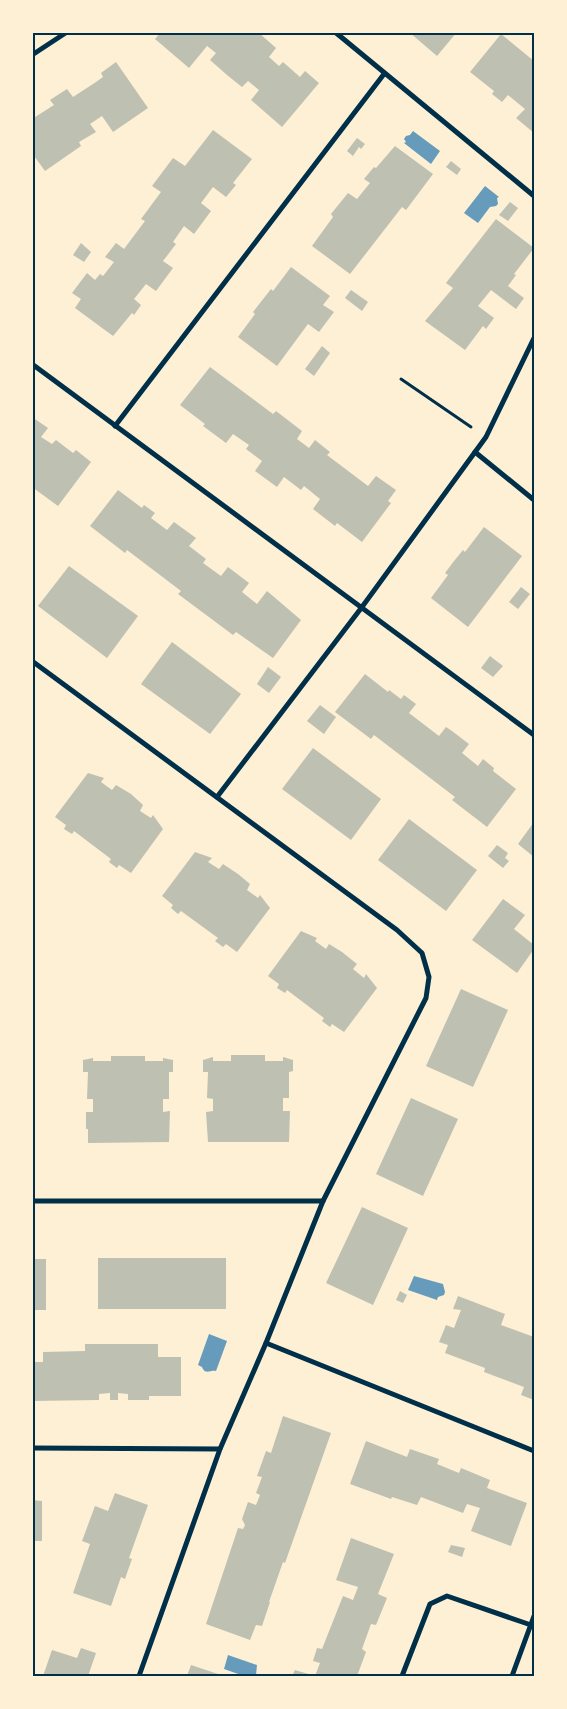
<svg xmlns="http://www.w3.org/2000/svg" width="567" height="1709" font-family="Cabin,sans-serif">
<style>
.water{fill:#669bbc}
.building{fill:#bec0b2}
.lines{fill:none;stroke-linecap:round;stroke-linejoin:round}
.path{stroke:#003049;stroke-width:3}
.minor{stroke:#003049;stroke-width:5}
.neatline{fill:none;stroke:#003049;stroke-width:2}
</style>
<rect width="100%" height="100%" fill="#fdf0d5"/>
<g class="water">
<path d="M413,131L440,151L431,164L404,143L406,142L404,139L406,136L410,135Z"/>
<path d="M485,186L499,197L497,198L498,204L496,206L490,207L478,223L464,213Z"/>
<path d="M414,1276L443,1284L445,1292L444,1295L438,1297L437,1300L408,1290Z"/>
<path d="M209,1334L227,1341L216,1371C210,1370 205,1375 202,1367L198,1365Z"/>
<path d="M228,1655L257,1665L256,1675L244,1676L224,1669Z"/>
</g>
<g class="building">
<path d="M161,32H258L276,48L269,57L279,66L283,62L300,77L305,71L319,83L282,127L251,100L259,90L248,81L242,87L227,75L210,60L216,53L207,46L189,68L155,39Z"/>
<path d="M409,32H457L437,56Z"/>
<path d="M501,34L534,61L533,65L534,67V133L516,118L525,109L508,95L502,102L492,94L494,91L470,72Z"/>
<path d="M116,62L148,108L113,132L102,116L90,124L96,132L79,142L81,146L45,171L32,153V119L54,105L50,100L67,89L73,97L96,82L103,77L101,73Z"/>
<path d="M213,130L252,159L233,183L236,185L226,197L213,187L201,203L211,211L194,234L184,226L173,242L176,244L163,261L173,268L156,291L146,284L134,299L141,305L134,315L132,313L113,336L75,308L81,299L72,293L87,273L95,280L100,274L103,276L114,262L105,257L116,243L124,249L145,221L141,219L161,192L152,186L173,158L185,166Z"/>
<path d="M357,138L365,144L361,149L359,147L353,156L347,151Z"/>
<path d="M395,146L433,174L406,210L402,207L350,274L312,246L333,217L331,214L348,193L357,199L370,183L364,179L374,167L376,168Z"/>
<path d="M451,161L461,169L457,175L446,167Z"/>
<path d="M510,202L518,208L508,221L499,215Z"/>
<path d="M496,219L534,248L514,274L516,275L508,286L524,298L516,309L491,290L478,306L494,318L486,329L483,326L465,350L425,321L453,288L446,283Z"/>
<path d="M81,243L91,252L84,262L73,255Z"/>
<path d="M291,267L330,296L323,305L334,312L319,332L308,324L277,366L238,337L255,314L253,312L271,289L273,291Z"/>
<path d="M351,290L368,302L362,311L345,298Z"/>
<path d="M322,346L330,353L314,376L305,369Z"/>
<path d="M210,367L273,414L276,411L302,431L297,439L309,448L315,440L330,452L327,455L368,486L376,476L396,490L388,501L391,503L362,542L337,523L335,526L313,509L320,499L304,486L301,490L284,477L277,487L255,471L262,461L246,449L249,445L233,434L226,443L203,426L205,424L180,405Z"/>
<path d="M32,417L48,428L41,437L52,444L56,440L73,453L76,450L91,462L58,506L32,487Z"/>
<path d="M118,490L142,508L144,505L155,513L151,518L167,530L174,522L196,538L189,546L206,559L203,563L221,576L228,567L249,583L242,592L257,604L267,591L301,620L273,658L236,632L233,635L178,594L181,591L127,550L125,553L90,526Z"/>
<path d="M484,527L522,556L468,627L431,598L448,575L445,573L454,561L463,550L465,552Z"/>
<path d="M69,566L138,616L107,658L38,606Z"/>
<path d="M521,587L530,594L518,609L509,602Z"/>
<path d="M172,642L241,694L210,734L141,684Z"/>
<path d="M490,656L503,666L493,677L481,668Z"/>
<path d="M268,667L281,677L269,693L257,684Z"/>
<path d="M365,674L388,692L389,690L401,699L404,695L416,704L409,713L439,736L446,727L452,731L469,744L462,753L478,766L483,759L494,768L493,771L516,789L487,827L452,800L455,797L374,735L371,739L335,712Z"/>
<path d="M320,705L336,717L324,734L307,721Z"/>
<path d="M313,748L381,799L351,840L282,789Z"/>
<path d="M88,773L104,778L101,782L112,790L116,785L131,794L143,805L140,811L151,818L153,815L163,829L131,873L119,865L117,868L109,862L111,859L74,831L72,834L64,829L66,825L55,817Z"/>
<path d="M409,819L477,870L446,911L378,860Z"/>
<path d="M534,822V857L518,844Z"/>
<path d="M497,845L508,853L505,858L509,861L503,868L488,856Z"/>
<path d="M195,852L212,858L208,862L219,869L223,864L238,874L250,884L247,890L258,898L260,895L270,908L237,952L226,944L223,947L215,941L218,938L181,911L178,914L171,908L173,905L162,896Z"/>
<path d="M503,899L525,915L514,929L534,945V949L517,973L472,940Z"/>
<path d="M301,931L317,938L315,941L326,949L329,944L342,952L357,964L353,969L364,978L366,974L377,988L344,1032L332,1024L330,1027L322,1021L324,1018L287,990L285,993L277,988L279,984L268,976Z"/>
<path d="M461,989L508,1010L473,1087L426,1066Z"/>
<path d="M231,1055H265V1061H283V1057L293,1060V1071L289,1072V1098H283V1111H290L289,1142H208L206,1112L213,1111V1099L207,1098L208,1072H203V1060L213,1057V1061H231Z"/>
<path d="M111,1056H145V1061H163V1058L173,1060V1072H169V1099H163V1112L170,1111L169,1142L88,1143V1129H86V1112H93V1099H87L88,1072H83V1060L93,1058V1061H111Z"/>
<path d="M411,1098L458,1119L423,1196L376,1174Z"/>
<path d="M362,1207L408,1228L373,1305L326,1283Z"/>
<rect x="98" y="1258" width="128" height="51"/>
<rect x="32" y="1259" width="14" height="51"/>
<path d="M400,1291L407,1295L403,1303L396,1300Z"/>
<path d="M458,1296L505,1314L501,1325L534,1337V1400L521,1395L524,1387L484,1372L485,1368L445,1353L448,1345L439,1342L446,1325L454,1328L461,1310L453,1309Z"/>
<path d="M85,1344H158V1357H181V1396H149V1400H128V1394L118,1393V1400H110V1393L99,1394V1400L32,1401V1362H43V1352L85,1351Z"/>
<path d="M283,1416L331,1433L285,1563L283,1562L269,1602H270L262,1626L256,1625L250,1640L206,1624L238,1528L243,1529L245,1525L242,1519L248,1502L256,1505L260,1495L256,1493L262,1477L257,1476L266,1451L271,1453Z"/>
<path d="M366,1441L407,1457L410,1449L439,1459L437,1464L459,1473L461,1468L490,1480L487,1488L527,1503L511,1546L471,1531L480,1508L467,1504L463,1513L421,1497L417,1505L392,1497L391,1499L350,1484Z"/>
<path d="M115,1493L148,1505L129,1558L132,1559L127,1573L125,1579L121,1577L111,1606L73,1593L90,1544L82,1541L95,1506L108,1511Z"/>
<path d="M32,1500L42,1501V1541H32Z"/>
<path d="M351,1538L394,1554L378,1594L387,1598L376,1625L371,1624L362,1649L366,1652L357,1676L349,1674V1676H292L295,1670L315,1676L320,1663L313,1661L317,1648L322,1649L343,1596L353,1600L358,1587L336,1580Z"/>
<path d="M451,1545L465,1548L462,1557L448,1552Z"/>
<path d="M81,1648L96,1653L88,1676H43L52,1650L77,1658Z"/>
<path d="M191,1665L224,1676H187Z"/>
</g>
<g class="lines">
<path class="path" d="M401,379L471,427"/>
<g class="minor">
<path d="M335,32L534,196"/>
<path d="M32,55L67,32"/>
<path d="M32,364L534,735"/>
<path d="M115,426L384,74"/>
<path d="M475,452L534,500"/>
<path d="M32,661L397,930L422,953L429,977L426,998L323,1201L266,1343L220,1449L139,1676"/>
<path d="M217,797L362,607L486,437L534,338"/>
<path d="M32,1201H323"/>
<path d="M266,1343L534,1451"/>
<path d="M32,1448L220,1449"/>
<path d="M402,1676L430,1604L447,1596L531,1625"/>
<path d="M512,1676L534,1616"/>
</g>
</g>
<rect width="567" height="1709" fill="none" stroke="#fdf0d5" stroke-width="68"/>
<rect x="34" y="34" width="499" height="1641" class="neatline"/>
</svg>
